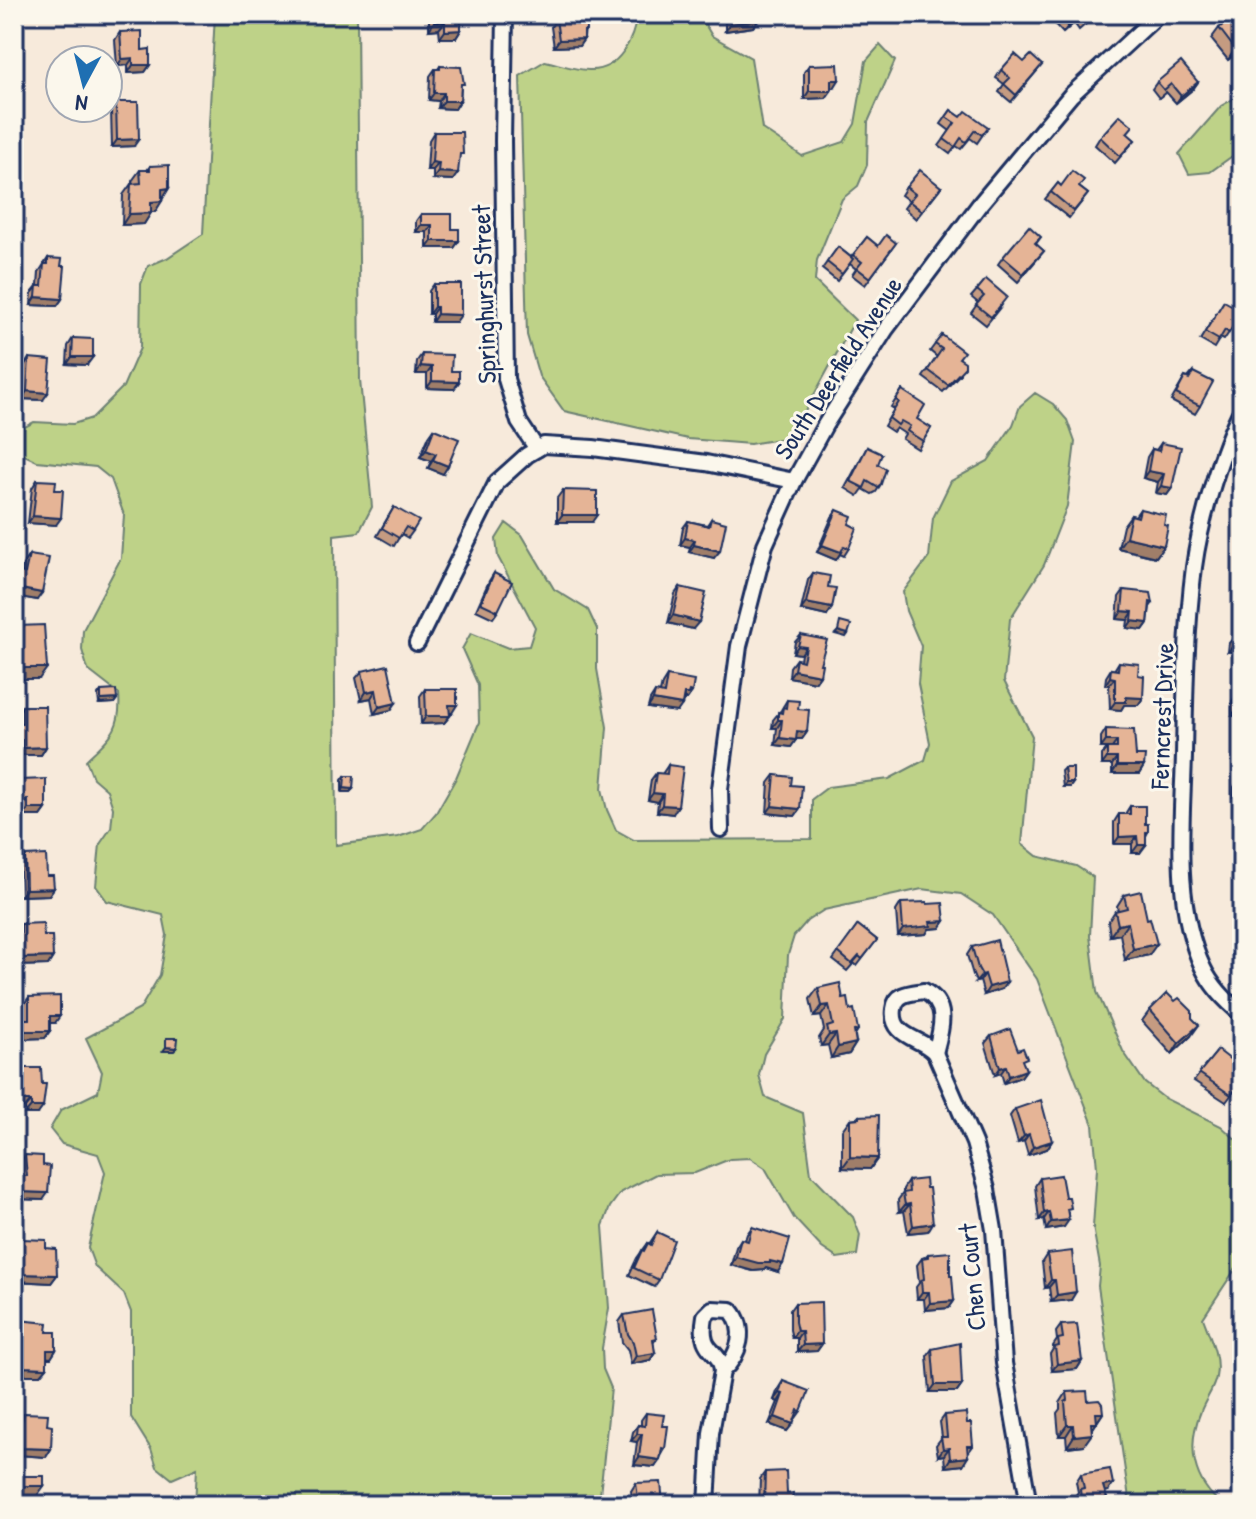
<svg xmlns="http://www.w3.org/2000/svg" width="1256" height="1519" font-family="'Patrick Hand',sans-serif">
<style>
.green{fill:#bed288;stroke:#6c8073;stroke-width:2}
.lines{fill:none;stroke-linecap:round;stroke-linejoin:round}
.street-casing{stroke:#1b2f5e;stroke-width:20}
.street{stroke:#fbf7ec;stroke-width:14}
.wall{fill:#c59b81;stroke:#1b2f5e;stroke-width:2}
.shaded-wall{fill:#a07e69;stroke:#1b2f5e;stroke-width:2}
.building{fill:#e5b496;stroke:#1b2f5e;stroke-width:2}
.labels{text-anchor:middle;stroke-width:6;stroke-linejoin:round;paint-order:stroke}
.street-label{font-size:26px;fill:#1b2f5e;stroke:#fbf7ec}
</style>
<rect width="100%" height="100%" fill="#f7eadb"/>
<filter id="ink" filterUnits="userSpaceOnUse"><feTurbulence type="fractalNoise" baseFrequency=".0125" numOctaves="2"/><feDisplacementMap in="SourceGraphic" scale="16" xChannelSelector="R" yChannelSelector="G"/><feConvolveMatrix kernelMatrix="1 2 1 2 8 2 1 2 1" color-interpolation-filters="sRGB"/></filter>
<g filter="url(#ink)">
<g class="green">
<path d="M215,14H357L360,380L372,507L359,532L334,535L336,845L398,837L422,829L436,813L456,778L479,723L478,685L462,649L471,633L508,648L529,646L535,627L498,557L496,539L506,523L522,535L554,589L588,610L597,629V669L607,727L602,789L607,810L616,830L634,840L812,839V799L828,787L889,779L925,760L930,743L918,684L921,646L906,611L903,592L929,557L933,518L951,481L988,461L1013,425L1020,406L1035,393L1053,404L1067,420L1075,442L1067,506L1044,565L1010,619L1004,681L1032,736L1022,844L1037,856L1076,866L1093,877L1090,936L1097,992L1123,1051L1145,1083L1164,1098L1221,1126L1242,1145V1263L1236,1268L1203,1318C1210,1337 1220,1357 1216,1377C1214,1389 1205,1400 1201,1411C1186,1447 1193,1482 1223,1505H1130L1098,1286L1100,1266L1093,1227L1097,1168L1093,1125L1037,979L993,915L961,894L922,889L824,910L807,921L794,936L788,955L785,1019L764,1054L759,1075L765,1097L803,1113L811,1174L853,1217L860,1235L857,1255L837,1258L822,1248L794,1218L765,1168L750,1158L730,1159L695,1173L656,1174L621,1192L610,1207L603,1226L609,1308L602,1348L603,1369L611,1388L599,1505H195L197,1468L172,1479L157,1467L151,1449L131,1417V1312L124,1294L95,1267L88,1248L105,1172L98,1154L62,1144L50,1129L61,1110L98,1092L102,1072L86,1038L140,1009L160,975L167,935L163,915L107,901L96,886L100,844L111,828L113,808L107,790L93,778L86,760C110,737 122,730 119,694L88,670L82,650L83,630L121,558L124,515L111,479L96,467L37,461L18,452L15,432L34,422L73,424L92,418L123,387L140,348L141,284L148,266L167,258L203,234Z"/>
<path d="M637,14H699L712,36L751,58L762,129L802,156L844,142L855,124L866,61L880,45L895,61L868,122L867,165L858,186L842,199L817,260L815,281L855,320L791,437L750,444L688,439L564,411L539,376L527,335L520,76L545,61C559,64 575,70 589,70C619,71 634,39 637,14Z"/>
<path d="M1242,94V149L1210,172L1189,174L1179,154L1221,106Z"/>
</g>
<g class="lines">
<defs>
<g id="street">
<path d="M505,14L503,141L506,379L519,422L537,449"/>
<path d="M1242,409C1221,449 1200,522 1194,567C1186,629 1185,694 1184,756C1182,825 1173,903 1203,968C1211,985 1227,1002 1242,1014"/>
<path d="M417,643L497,482L527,455L544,445L593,448L706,463L794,481"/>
<path d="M721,829L720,789L739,646L765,545L794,481L825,425L886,329L980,204L1071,95L1159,14"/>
<path d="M924,991C950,1004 941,1030 935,1053C922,1037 890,1038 894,1009C896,993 910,993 924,991Z"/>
<path d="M935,1053L974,1143L987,1189L994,1230L1004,1363L1029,1505"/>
<path d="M712,1309L731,1310C747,1329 740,1355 722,1371C720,1346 698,1356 705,1316Z"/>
<path d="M707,1505L711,1433L722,1371"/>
</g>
</defs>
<use href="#street" class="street-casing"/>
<use href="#street" class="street"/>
</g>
<g class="wall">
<path d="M429,14H461V30L456,38H440L439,29L429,30Z"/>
<path d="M554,14H586L584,39L579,46L554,47L551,27L554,22Z"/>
<path d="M728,14H758L759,20L753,27L725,31V23L728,17Z"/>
<path d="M1053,14H1091L1092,15L1087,23L1079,30L1074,23L1063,33L1050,19Z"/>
<path d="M1219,28L1242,49L1228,60L1211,39Z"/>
<path d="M120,32L142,50L150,65L145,72L128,73V65L117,66L115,40Z"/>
<path d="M1024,62L1042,65L1011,102L999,92L1004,84L996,78L1001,70Z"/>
<path d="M809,65L834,88H831L826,98L804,99V72Z"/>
<path d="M440,66L461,88L460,101L455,109L438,108L439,101L429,100L430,76L435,69H438Z"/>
<path d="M1157,82H1198L1193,89L1176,103L1166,92L1159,98L1152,89Z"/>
<path d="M116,102L134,146L112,147L111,110Z"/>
<path d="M951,110L961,117L988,127L977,143L970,138L961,149L956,146L950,154L939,146L950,131L941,124Z"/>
<path d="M434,132L459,160L453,180L433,179V170H427L429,140Z"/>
<path d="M1128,134L1135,140L1115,163L1095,145L1100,137Z"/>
<path d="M150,166L169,188L155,212H151L144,224L122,225L123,195L131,184H132V181L140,170H147Z"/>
<path d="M1058,183L1061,186L1079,187L1088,194L1069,218L1045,199Z"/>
<path d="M906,187H941L916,219L904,208L909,201L901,195Z"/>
<path d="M421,214L452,229L459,241L454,248H427V232H416V221Z"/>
<path d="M867,237L878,246L896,243L865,285L852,275L856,269L850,264L837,281L822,269L838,247L851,257Z"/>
<path d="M1041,237L1036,244L1044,251L1018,282L998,264L1003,257Z"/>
<path d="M48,258L62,299L57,306L31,305L32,293L38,286L39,272Z"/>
<path d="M434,284L456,322H432V314H429V291Z"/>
<path d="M977,290L1002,305L986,325L971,313L978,303L971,297Z"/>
<path d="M1224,301L1242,324L1237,332L1232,328L1224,340L1220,338L1214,348L1200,340Z"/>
<path d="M942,335L960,358V374L943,392L923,377L937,357L930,351Z"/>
<path d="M73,338L87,365L67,364L68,346Z"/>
<path d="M422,354L451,371L459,382L454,389L427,388V374H416L417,361Z"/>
<path d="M29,358L43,400L22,399L24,366Z"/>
<path d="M1193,372L1200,406L1195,414L1171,401L1185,377L1188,378Z"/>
<path d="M902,390L917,419L931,428L918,449L902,439L905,434L896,428L893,432L884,426L894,409L891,407Z"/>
<path d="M434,429L443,474L428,468L431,461L420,457L429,436Z"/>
<path d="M1161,443L1172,488L1167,495L1156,493L1158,482L1143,478L1147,457L1152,449L1156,450Z"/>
<path d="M867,447L878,464L881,484L876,492L872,494L863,489L858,496L845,488Z"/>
<path d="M37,480L56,525L28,523L32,488Z"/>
<path d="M563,490L592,522H557V498Z"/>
<path d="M394,507L413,531L408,538L401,534L394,546L377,536Z"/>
<path d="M1140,509L1164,546L1156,557L1118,548L1123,526L1131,515L1135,516Z"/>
<path d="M837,510L849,524V548L844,556L840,554L836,560L817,552L832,517Z"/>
<path d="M711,519L714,558L689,552L690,547L680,545L683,528L688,521L707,525Z"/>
<path d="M29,555L37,600L14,596V579L19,572H22L24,562Z"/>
<path d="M494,573L498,611L493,618L476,610L489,581Z"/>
<path d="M813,573L828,587L827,616L801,610L808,580Z"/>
<path d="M680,587L693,629L668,623L675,594Z"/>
<path d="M1124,590L1153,603L1150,607L1148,623L1143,630L1127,628L1128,620L1117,619L1119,597Z"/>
<path d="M1242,609V663L1234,662V652H1228L1229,643L1235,636L1237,616Z"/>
<path d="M18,626L39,679H14V632Z"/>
<path d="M801,635L820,664V675L815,682L789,677L790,667L796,659L800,660L801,654L793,653L795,642Z"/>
<path d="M1119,662L1138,675L1143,698L1138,705H1124L1121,710L1110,709L1109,685H1105L1106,677L1111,669L1114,670Z"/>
<path d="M362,671L391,710L374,714L371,698L361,700L356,678Z"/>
<path d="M667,676L692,692L687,699H685L677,712L648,708L650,700L655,692L660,693L662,684Z"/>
<path d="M425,689L452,713H449L450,716L444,723L421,724L420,696Z"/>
<path d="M101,691L117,699L114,703L99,704L98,695Z"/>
<path d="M1238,693L1242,694V716H1232V701Z"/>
<path d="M787,700L798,709L807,732L802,739H796L791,747L775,745L777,728H772L773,720L781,710Z"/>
<path d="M22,706L46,747L41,755H17V747H14V727L17,723V713Z"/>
<path d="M1106,729L1136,756L1144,766L1139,774H1112V765H1102V755L1107,748H1112H1101V737Z"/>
<path d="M668,765L673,814L657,812L658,802L648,800L651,780L656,773L662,774Z"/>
<path d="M1242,766V798L1233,797L1234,787L1238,780L1239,771Z"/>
<path d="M1064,768L1073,783L1070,787H1063L1061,771Z"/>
<path d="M775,775L791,785L800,809L795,816L767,813L769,783Z"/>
<path d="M345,776L353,789L350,792H342V780Z"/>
<path d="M20,780L46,809L41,816H23L22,807H15V787Z"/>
<path d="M1130,806L1145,824L1148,832L1146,836L1140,853H1132V844H1114V822L1119,814H1125Z"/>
<path d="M1239,851L1242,870H1233V859Z"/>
<path d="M25,856L47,876L54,888L49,895L21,896L20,863Z"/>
<path d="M1124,895L1149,955L1125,960L1120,934L1110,936L1108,922L1115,911L1118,910L1117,906Z"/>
<path d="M901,903L927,904L945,921L940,928L929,929L926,934L898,936L896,911Z"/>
<path d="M21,924L44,936L53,957L48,965L16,966V931Z"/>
<path d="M858,925L877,940L857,966L854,963L847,971L833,960Z"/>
<path d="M972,947L1002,989L984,995L980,981L976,982L973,975L967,955Z"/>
<path d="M818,988L843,999L850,1010L858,1030L855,1035L856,1043L849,1054L831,1058L828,1045L821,1046L819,1038L824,1030L821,1016L814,1017L810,999Z"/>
<path d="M29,997L55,1023H50L45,1038L19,1039L18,1026L24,1019V1004Z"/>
<path d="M1175,1001L1191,1036L1172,1054L1142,1021L1150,1010Z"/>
<path d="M991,1036L1023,1063L1026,1070L1021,1077L1004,1083L1001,1073L995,1075L985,1043Z"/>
<path d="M1218,1050L1236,1071L1242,1081L1226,1102L1194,1081Z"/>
<path d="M19,1068L38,1114H25V1108H17L14,1075Z"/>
<path d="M1015,1109L1052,1141L1047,1149L1028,1155L1024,1141L1018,1143L1010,1116Z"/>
<path d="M859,1116L878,1158L870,1169L842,1168V1130L850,1119L857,1118Z"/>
<path d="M25,1155L43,1165V1200L17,1199L18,1183L22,1178L20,1163Z"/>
<path d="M1040,1178L1068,1213L1064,1227L1046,1230L1044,1219L1039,1220L1035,1186Z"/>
<path d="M908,1181L928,1231L908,1233L904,1211L899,1212L898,1200L903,1193V1189Z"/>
<path d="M752,1227L778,1272L766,1268L764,1270L753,1271L731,1265L736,1247L741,1239L745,1240L747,1234Z"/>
<path d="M657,1232L659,1280L654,1287L629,1275L637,1258L648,1243L649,1244Z"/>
<path d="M22,1239L46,1248L57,1275L51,1283L16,1281L17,1246Z"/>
<path d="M928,1254L950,1276L954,1301L949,1308L925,1310L924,1299H917L916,1287L919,1283L917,1265L922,1258L925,1257Z"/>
<path d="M1047,1254L1071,1300L1051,1302L1049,1287L1045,1288L1042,1262Z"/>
<path d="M795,1303L822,1344L817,1351L797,1352V1338H792L790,1330V1310Z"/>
<path d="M624,1315L657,1338L653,1343L655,1353L650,1360L631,1364L628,1350L622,1342L619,1322Z"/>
<path d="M18,1320L47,1332L56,1350L51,1358H47V1368L41,1375H19V1349H14V1325Z"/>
<path d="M1061,1325L1082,1361L1077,1369L1052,1371L1050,1354L1053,1349V1346L1057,1340L1056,1332Z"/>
<path d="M932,1349L962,1385L957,1392H930L927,1356Z"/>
<path d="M1242,1356V1371L1236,1368Z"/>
<path d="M1242,1372V1385L1236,1382Z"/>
<path d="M783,1381L801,1411L796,1418H795L787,1431L769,1424L778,1402L774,1400L778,1389Z"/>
<path d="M1067,1392L1088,1401L1103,1413L1092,1430L1084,1445L1067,1447L1066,1436H1059L1057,1413L1060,1409V1403Z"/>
<path d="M24,1413L47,1425L51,1449L46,1457L17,1455L15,1437L18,1420Z"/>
<path d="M646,1413L662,1426L665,1449L655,1467L634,1465L637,1442L631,1441L633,1432L638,1425H641V1420Z"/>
<path d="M945,1415L967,1423L973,1446L968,1453L963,1465L945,1467L944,1455L938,1456L936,1445L942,1437L940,1422Z"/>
<path d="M765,1472L787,1494L792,1505H759L760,1479Z"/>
<path d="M1081,1474L1108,1491L1105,1492L1109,1505H1074L1076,1503L1074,1497L1078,1492L1076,1482Z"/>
<path d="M636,1483L663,1505H633L631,1491Z"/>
</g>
<g class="shaded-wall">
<path d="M1079,16L1074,23L1063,33L1068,26Z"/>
<path d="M759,20L753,27L725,31L730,24Z"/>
<path d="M434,22H445L439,29L429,30Z"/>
<path d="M461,30L456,38H440L445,31Z"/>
<path d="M584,39L579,46L554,47L559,40Z"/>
<path d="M1242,44V49L1228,60L1235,49Z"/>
<path d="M133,58L128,65L117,66L122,59Z"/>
<path d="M133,65H150L145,72L128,73Z"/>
<path d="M831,80H839L834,88H826Z"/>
<path d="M1198,82L1193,89L1176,103L1181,96Z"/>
<path d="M809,91H831L826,98L804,99Z"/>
<path d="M434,93H444L439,101L429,100Z"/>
<path d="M444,101H460L455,109L438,108Z"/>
<path d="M139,139L134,146L112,147L117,140Z"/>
<path d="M432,162L439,163L433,170H427Z"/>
<path d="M438,172L458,173L453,180L433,179Z"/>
<path d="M169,188L162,199V189Z"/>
<path d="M162,201L155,212H143L151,202Z"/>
<path d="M151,213L144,224L122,225L129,214Z"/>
<path d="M421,225H432L427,232H416Z"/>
<path d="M432,241H459L454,248H427Z"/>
<path d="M36,297L62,299L57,306L31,305Z"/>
<path d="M434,307H437L432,314H429Z"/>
<path d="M437,314L461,315L456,322H432Z"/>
<path d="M72,357H93L87,365L67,364Z"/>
<path d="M421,366L432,367L427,374H416Z"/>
<path d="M432,381L459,382L454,389L427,388Z"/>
<path d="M27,391L48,393L43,400L22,399Z"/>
<path d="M426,450L436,454L431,461L420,457Z"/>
<path d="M433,460L448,466L443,474L428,468Z"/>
<path d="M1148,471L1164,474L1158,482L1143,478Z"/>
<path d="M1161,486L1172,488L1167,495L1156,493Z"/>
<path d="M562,515H597L592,522H557Z"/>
<path d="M33,516L61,518L56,525L28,523Z"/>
<path d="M1126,537L1164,546L1156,557L1118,548Z"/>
<path d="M685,538L695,540L690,547L680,545Z"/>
<path d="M694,545L720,551L714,558L689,552Z"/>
<path d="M822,545L841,552L836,560L817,552Z"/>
<path d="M16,588L42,593L37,600L14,596V591Z"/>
<path d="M806,603L832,608L827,616L801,610Z"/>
<path d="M1122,611L1133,612L1128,620L1117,619Z"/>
<path d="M673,615L699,622L693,629L668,623Z"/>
<path d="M1132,621L1148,623L1143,630L1127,628Z"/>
<path d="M838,631L848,634L846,637L835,634Z"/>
<path d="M1234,645H1240L1234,652H1228Z"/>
<path d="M798,646L806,647L801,654L793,653Z"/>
<path d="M1239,655H1242V663L1234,662Z"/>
<path d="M18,668H47L39,679H14V675Z"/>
<path d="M794,670L820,675L815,682L789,677Z"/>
<path d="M1110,677L1115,678L1109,685H1105Z"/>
<path d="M376,690L371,698L361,700L366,692Z"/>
<path d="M689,691L692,692L687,699H685L683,702L684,694Z"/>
<path d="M1126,697L1143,698L1138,705H1124L1121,710L1110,709L1115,702Z"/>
<path d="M117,699L114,703L99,704L101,700Z"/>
<path d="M653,700L682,705L677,712L648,708Z"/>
<path d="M396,703L391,710L374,714L379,707Z"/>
<path d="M449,705H457L452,713H444Z"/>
<path d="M1237,708H1242V716H1232Z"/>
<path d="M426,716H450L444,723L421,724Z"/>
<path d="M778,720H782L777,728H772Z"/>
<path d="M797,731L807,732L802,739H792Z"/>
<path d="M780,738L796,740L791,747L775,745Z"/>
<path d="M17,740H22L17,747H14V744Z"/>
<path d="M1106,741H1117L1112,748H1101Z"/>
<path d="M46,747L41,755H17L22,748Z"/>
<path d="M1107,758H1117L1112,765H1102Z"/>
<path d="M1117,766H1144L1139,774H1112Z"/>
<path d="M1066,783H1073L1070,787H1063Z"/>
<path d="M344,788L353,789L350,792H342Z"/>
<path d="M1238,790H1242V798L1233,797Z"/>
<path d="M653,793L663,794L658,802L648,800Z"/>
<path d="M21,800H28L22,807H15Z"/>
<path d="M662,805L678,806L673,814L657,812Z"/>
<path d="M772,806L800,809L795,816L767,813Z"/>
<path d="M28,809H46L41,816H23Z"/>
<path d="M1137,836L1132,844H1114L1119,837Z"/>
<path d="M1138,845H1146L1140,853H1132Z"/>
<path d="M1238,863H1242V870H1233Z"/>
<path d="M54,888L49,895L21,896L26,889Z"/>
<path d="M945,921L940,928L929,929L926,934L898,936L903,929L930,922Z"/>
<path d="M1128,923L1120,934L1110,936L1118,925Z"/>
<path d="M1157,944L1149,955L1125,960L1133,949Z"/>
<path d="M53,957L48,965L16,966L21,958Z"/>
<path d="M985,974L980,981L976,982L982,975Z"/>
<path d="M1007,982L1002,989L984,995L989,987Z"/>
<path d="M829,1005L821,1016L814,1017L822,1006Z"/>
<path d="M50,1016H60L55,1023H45Z"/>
<path d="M1199,1025L1191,1036L1172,1054L1179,1043Z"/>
<path d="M24,1031H50L45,1038L19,1039Z"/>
<path d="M836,1034L828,1045L821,1046L829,1035Z"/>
<path d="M856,1043L849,1054L831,1058L838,1047Z"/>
<path d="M166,1047L177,1048L174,1051H163Z"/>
<path d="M1006,1066L1001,1073L995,1075L1000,1068Z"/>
<path d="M1026,1070L1021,1077L1004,1083L1009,1076Z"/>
<path d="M22,1101H31L25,1108H17Z"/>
<path d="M31,1107H43L38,1114H25Z"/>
<path d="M1029,1134L1024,1141L1018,1143L1024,1136Z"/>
<path d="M1052,1141L1047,1149L1028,1155L1033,1147Z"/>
<path d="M850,1157L878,1158L870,1169L842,1168Z"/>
<path d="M22,1192L48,1193L43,1200L17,1199Z"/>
<path d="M910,1204L904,1211L899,1212L905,1205Z"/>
<path d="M1049,1212L1044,1219L1039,1220L1044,1213Z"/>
<path d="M1069,1220L1064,1227L1046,1230L1051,1222Z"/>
<path d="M933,1223L928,1231L908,1233L913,1226Z"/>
<path d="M736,1257L770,1261L783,1264L778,1272L766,1268L764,1270L753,1271L731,1265Z"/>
<path d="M21,1274L57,1275L51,1283L16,1281Z"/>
<path d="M1051,1280H1055L1049,1287L1045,1288Z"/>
<path d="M922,1292H929L924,1299H917Z"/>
<path d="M1076,1292L1071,1300L1051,1302L1057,1295Z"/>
<path d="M954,1301L949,1308L925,1310L930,1303Z"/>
<path d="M797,1331H802L797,1338H792Z"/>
<path d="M17,1342H24L19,1349H14V1346Z"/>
<path d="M822,1344L817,1351L797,1352L803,1345Z"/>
<path d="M47,1350H56L51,1358L42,1357Z"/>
<path d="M655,1353L650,1360L631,1364L636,1356Z"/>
<path d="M1082,1361L1077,1369L1052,1371L1057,1364Z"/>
<path d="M24,1367L47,1368L41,1375H19Z"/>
<path d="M935,1385H962L957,1392H930Z"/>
<path d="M779,1393L783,1394L778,1402L774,1400Z"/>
<path d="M1096,1413H1103L1089,1434H1083Z"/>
<path d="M775,1417L793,1424L787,1431L769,1424Z"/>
<path d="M1067,1425H1073L1066,1436H1059Z"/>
<path d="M637,1434H642L637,1442L631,1441Z"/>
<path d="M1092,1434L1084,1445L1067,1447L1074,1436Z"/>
<path d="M22,1448L51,1449L46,1457L17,1455Z"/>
<path d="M949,1448L944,1455L938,1456L943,1449Z"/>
<path d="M639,1457L660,1460L655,1467L634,1465Z"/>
<path d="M968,1457L963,1465L945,1467L950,1459Z"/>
<path d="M1113,1484L1108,1491L1098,1493L1103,1486Z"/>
<path d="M16,1486H44L34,1500H14V1489Z"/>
</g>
<g class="building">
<path d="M434,14H461V30L445,31V22H434Z"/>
<path d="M559,14H586V31H584V39L559,40L556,19H559Z"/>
<path d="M734,14H758L759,20L730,24V15Z"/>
<path d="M1057,14H1091L1092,15L1084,22L1079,16L1068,26Z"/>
<path d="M1237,14H1242V44L1235,49L1219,28Z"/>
<path d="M142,31V50L150,49V65H133V58L122,59L120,32Z"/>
<path d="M1015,54L1024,62L1031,55L1042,65L1016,95L1004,84L1010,78L1001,70Z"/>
<path d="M1181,62L1198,82L1181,96L1171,84L1164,90L1157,82Z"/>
<path d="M838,64L839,80H831V91H809V65Z"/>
<path d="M440,66L461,67L464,84H461L460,101H444V93H434L435,69H440Z"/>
<path d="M116,102H138L139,139L117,140Z"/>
<path d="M951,110L961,117L966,111L988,127L982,135L975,130L966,142L961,138L955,147L944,139L955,123L946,117Z"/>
<path d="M1120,115L1133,126L1127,133L1135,140L1120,156L1100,137Z"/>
<path d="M434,132H462L463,154H460L458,173L438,172L439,163L432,162Z"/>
<path d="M169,165V188L162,189V201L151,202V213L129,214L131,184L141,183L140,170H150V166Z"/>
<path d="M920,170L941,187L922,211L909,201L915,194L906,187Z"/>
<path d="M1072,171L1084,180L1079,187L1088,194L1074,211L1051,192L1058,183L1061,186Z"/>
<path d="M421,214H452V229H459V241H432V225H421Z"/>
<path d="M1029,226L1041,237L1035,243L1044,251L1023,274L1003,257Z"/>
<path d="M886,235L896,243L870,278L857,268L862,262L853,255L867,237L878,246Z"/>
<path d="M838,247L853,259L842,274L827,262Z"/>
<path d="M48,258L62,259L61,266H65L62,299L36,297L37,286H42L44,264H48Z"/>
<path d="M986,279L1007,297L991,317L976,305L984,296L977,290Z"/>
<path d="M434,284H461V315L437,314V307H434Z"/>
<path d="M1224,301L1242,311V324L1236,321L1229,333L1225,330L1219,340L1205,332Z"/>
<path d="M942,335L964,352L959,358L965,362V367L948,385L928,370L942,349L935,344Z"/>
<path d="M73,338L93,339V357H72Z"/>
<path d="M422,354L452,355L451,371H459V382L432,381V367L421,366Z"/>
<path d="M29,358L51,360L48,393L27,391Z"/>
<path d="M1193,372L1213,382L1200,406L1176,394L1185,377L1189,379Z"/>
<path d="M902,390L925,405L917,419L931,428L923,441L907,431L910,426L901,421L898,425L889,418L899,402L896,400Z"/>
<path d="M434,429L459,439L448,466L433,460L436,454L426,450Z"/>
<path d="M1161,443L1181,447L1172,488L1161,486L1164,474L1148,471L1152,449L1159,451Z"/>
<path d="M867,447L882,454L878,464L886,469L881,484L877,487L867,481L864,488L850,481Z"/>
<path d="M37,480L56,481L55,490H63L61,518L33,516Z"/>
<path d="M563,490L597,491V515H562Z"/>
<path d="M394,507L419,521L413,531L406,527L399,538L382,528Z"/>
<path d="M1140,509L1166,515L1164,525L1168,526L1164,546L1126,537L1131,515L1138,517Z"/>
<path d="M837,510L852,516L849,524L857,528L849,548L844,546L841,552L822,545Z"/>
<path d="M711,519L726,523L720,551L694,545L695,540L685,538L688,521L709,526Z"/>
<path d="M29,555L49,558L42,593L16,588L19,572L25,573Z"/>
<path d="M494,573L512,582L498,611L481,603Z"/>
<path d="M813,573L830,576L828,587L836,588L832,608L806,603Z"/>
<path d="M680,587L706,593L699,622L673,615Z"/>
<path d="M1124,590L1151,593L1153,603L1150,602L1148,623L1132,621L1133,612L1122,611Z"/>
<path d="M1242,609V655H1239L1240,645H1234V636H1240Z"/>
<path d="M840,622L851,625L848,634L838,631Z"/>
<path d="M44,625L47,668H18V626Z"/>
<path d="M801,635L827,640L820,664H822L820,675L794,670L796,659L803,661L806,647L798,646Z"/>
<path d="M1119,662L1139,664L1138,675L1144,676L1143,698L1126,697V702H1115V678L1110,677L1111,669L1118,670Z"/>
<path d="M388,665L396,703L379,707L376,690L366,692L362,671Z"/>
<path d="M667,676L694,681L692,692L689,691L688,694H684L682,705L653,700L655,692L664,694Z"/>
<path d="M425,689H457V705H449L450,716H426Z"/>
<path d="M116,690L117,699L101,700V691Z"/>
<path d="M1238,693L1242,694V708H1237Z"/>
<path d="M787,700L799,701L798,709L809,710L807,732L797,731L796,740L780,738L782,720H778V712L782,713L783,707L786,708Z"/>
<path d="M22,706H45L46,747L22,748V740H17V723H22Z"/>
<path d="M1106,729L1134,730L1136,756H1145L1144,766H1117V758H1107V748H1117V741H1106Z"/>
<path d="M668,765L683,767L678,806L662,805L663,794L653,793L656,773L667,774Z"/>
<path d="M1064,768H1073V783H1066Z"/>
<path d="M775,775L792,777L791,785L802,786L800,809L772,806Z"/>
<path d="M345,776H354L353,789L344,788Z"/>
<path d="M46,779V809H28V800H21L20,780Z"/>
<path d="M1239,780H1242V790H1238Z"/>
<path d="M1130,806H1145V824H1148V832H1146V845H1138L1137,836L1119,837V814H1130Z"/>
<path d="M1239,851H1242V863H1238Z"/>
<path d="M46,855L47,876H53L54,888L26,889L25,856Z"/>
<path d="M1141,891L1147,919L1150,918L1157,944L1133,949L1128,923L1118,925L1115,911L1127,908L1124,895Z"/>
<path d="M927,902V904L943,903L945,921L930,922L931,926L903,929L901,903Z"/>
<path d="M43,923L44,936H52L53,957L21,958V924Z"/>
<path d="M858,925L877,940L862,959L859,956L852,964L838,952Z"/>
<path d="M997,940L1007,982L989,987L985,974L982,975L978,968L972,947Z"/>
<path d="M840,983L843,999L848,998L850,1010L854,1009L858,1030L854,1031L856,1043L838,1047L836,1034L829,1035L827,1027L833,1025L829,1005L822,1006L818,988Z"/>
<path d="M1167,993L1175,1001L1179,998L1192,1011V1018L1199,1025L1179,1043L1150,1010Z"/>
<path d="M60,996V1016H50V1031H24V1019H29V997Z"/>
<path d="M1010,1029L1018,1050L1023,1048L1027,1058L1022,1060L1026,1070L1009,1076L1006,1066L1000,1068L991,1036Z"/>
<path d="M166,1038H178L177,1048L166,1047Z"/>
<path d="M1218,1050L1240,1067L1236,1071L1242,1076V1081L1231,1095L1199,1073Z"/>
<path d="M19,1068H41L42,1084H46L43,1107H31V1101H22Z"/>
<path d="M1041,1100L1052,1141L1033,1147L1029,1134L1024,1136L1015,1109Z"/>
<path d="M879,1115L878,1158L850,1157V1119L859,1118V1116Z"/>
<path d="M25,1155L43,1156V1165L50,1166L48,1193L22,1192L23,1176H27Z"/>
<path d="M1061,1175L1065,1197H1069L1071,1208L1067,1209L1069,1220L1051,1222L1049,1212L1044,1213L1040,1178Z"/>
<path d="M925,1179L926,1188H929L933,1223L913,1226L910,1204L905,1205L903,1193L909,1192L908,1181Z"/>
<path d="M752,1227L790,1239L783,1264L770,1261V1263H758L736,1257L741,1239L748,1241Z"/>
<path d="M657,1232L674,1240L659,1280L634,1268L642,1250L644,1251L648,1243L651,1245Z"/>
<path d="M22,1239L46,1240V1248L56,1249L57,1275L21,1274Z"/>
<path d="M1072,1251L1076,1292L1057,1295L1055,1280H1051L1047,1254Z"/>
<path d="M950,1252V1276H952L954,1301L930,1303L929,1292H922L921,1280L924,1279L922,1258L928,1257V1254Z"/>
<path d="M821,1302L822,1344L803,1345L802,1331H797L795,1322V1303Z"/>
<path d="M652,1310L657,1338L653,1339L655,1353L636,1356L633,1342L628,1334L624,1315Z"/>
<path d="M18,1320L48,1323L47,1332H56V1350H47V1368L24,1367V1342H17Z"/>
<path d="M1077,1324L1082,1361L1057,1364L1055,1347L1059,1346L1058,1339L1063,1338L1061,1325Z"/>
<path d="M960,1343L962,1385H935L932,1349Z"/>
<path d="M783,1381L809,1391L801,1411L798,1410L793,1424L775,1417L783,1394L779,1393Z"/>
<path d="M1087,1391L1088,1401L1099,1400L1102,1404L1103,1413H1096L1097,1423H1091L1092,1434L1074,1436L1073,1425H1067L1065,1402L1068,1400L1067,1392Z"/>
<path d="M24,1413L48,1414L47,1425L52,1426L51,1449L22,1448L20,1430Z"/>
<path d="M646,1413L664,1415L662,1426H668L665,1449L662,1448L660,1460L639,1457L642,1434H637L638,1425L645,1426Z"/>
<path d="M966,1413L967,1423H971L973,1446H967L968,1457L950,1459L949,1448L943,1449L941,1437H947L945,1415Z"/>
<path d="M1110,1469L1113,1484L1103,1486L1109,1505H1081L1079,1498H1081L1080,1489L1084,1488L1081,1474Z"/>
<path d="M786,1471L787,1494L793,1493V1504L764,1505L765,1472Z"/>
<rect x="16" y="1476" width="28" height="10"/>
<path d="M661,1482L663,1505H639L636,1483Z"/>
</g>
</g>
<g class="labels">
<g class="street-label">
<text transform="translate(484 294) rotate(-92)" y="9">Springhurst Street</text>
<text transform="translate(838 368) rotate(-57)" y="9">South Deerfield Avenue</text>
<text transform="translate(1162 716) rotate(-88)" y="9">Ferncrest Drive</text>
<text transform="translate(972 1277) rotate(-95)" y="9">Chen Court</text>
</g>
</g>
<rect width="1256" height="1519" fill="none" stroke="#fbf7ec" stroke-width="48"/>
<rect x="24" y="24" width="1208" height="1471" fill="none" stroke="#1b2f5e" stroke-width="3" filter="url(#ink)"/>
<g transform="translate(84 84) rotate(187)"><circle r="38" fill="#fbf7ec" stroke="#a1a7b3" stroke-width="2"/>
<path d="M0-6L14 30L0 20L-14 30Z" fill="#1f6fb2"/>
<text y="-12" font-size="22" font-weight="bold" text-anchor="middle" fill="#1b2f5e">N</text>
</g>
</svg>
